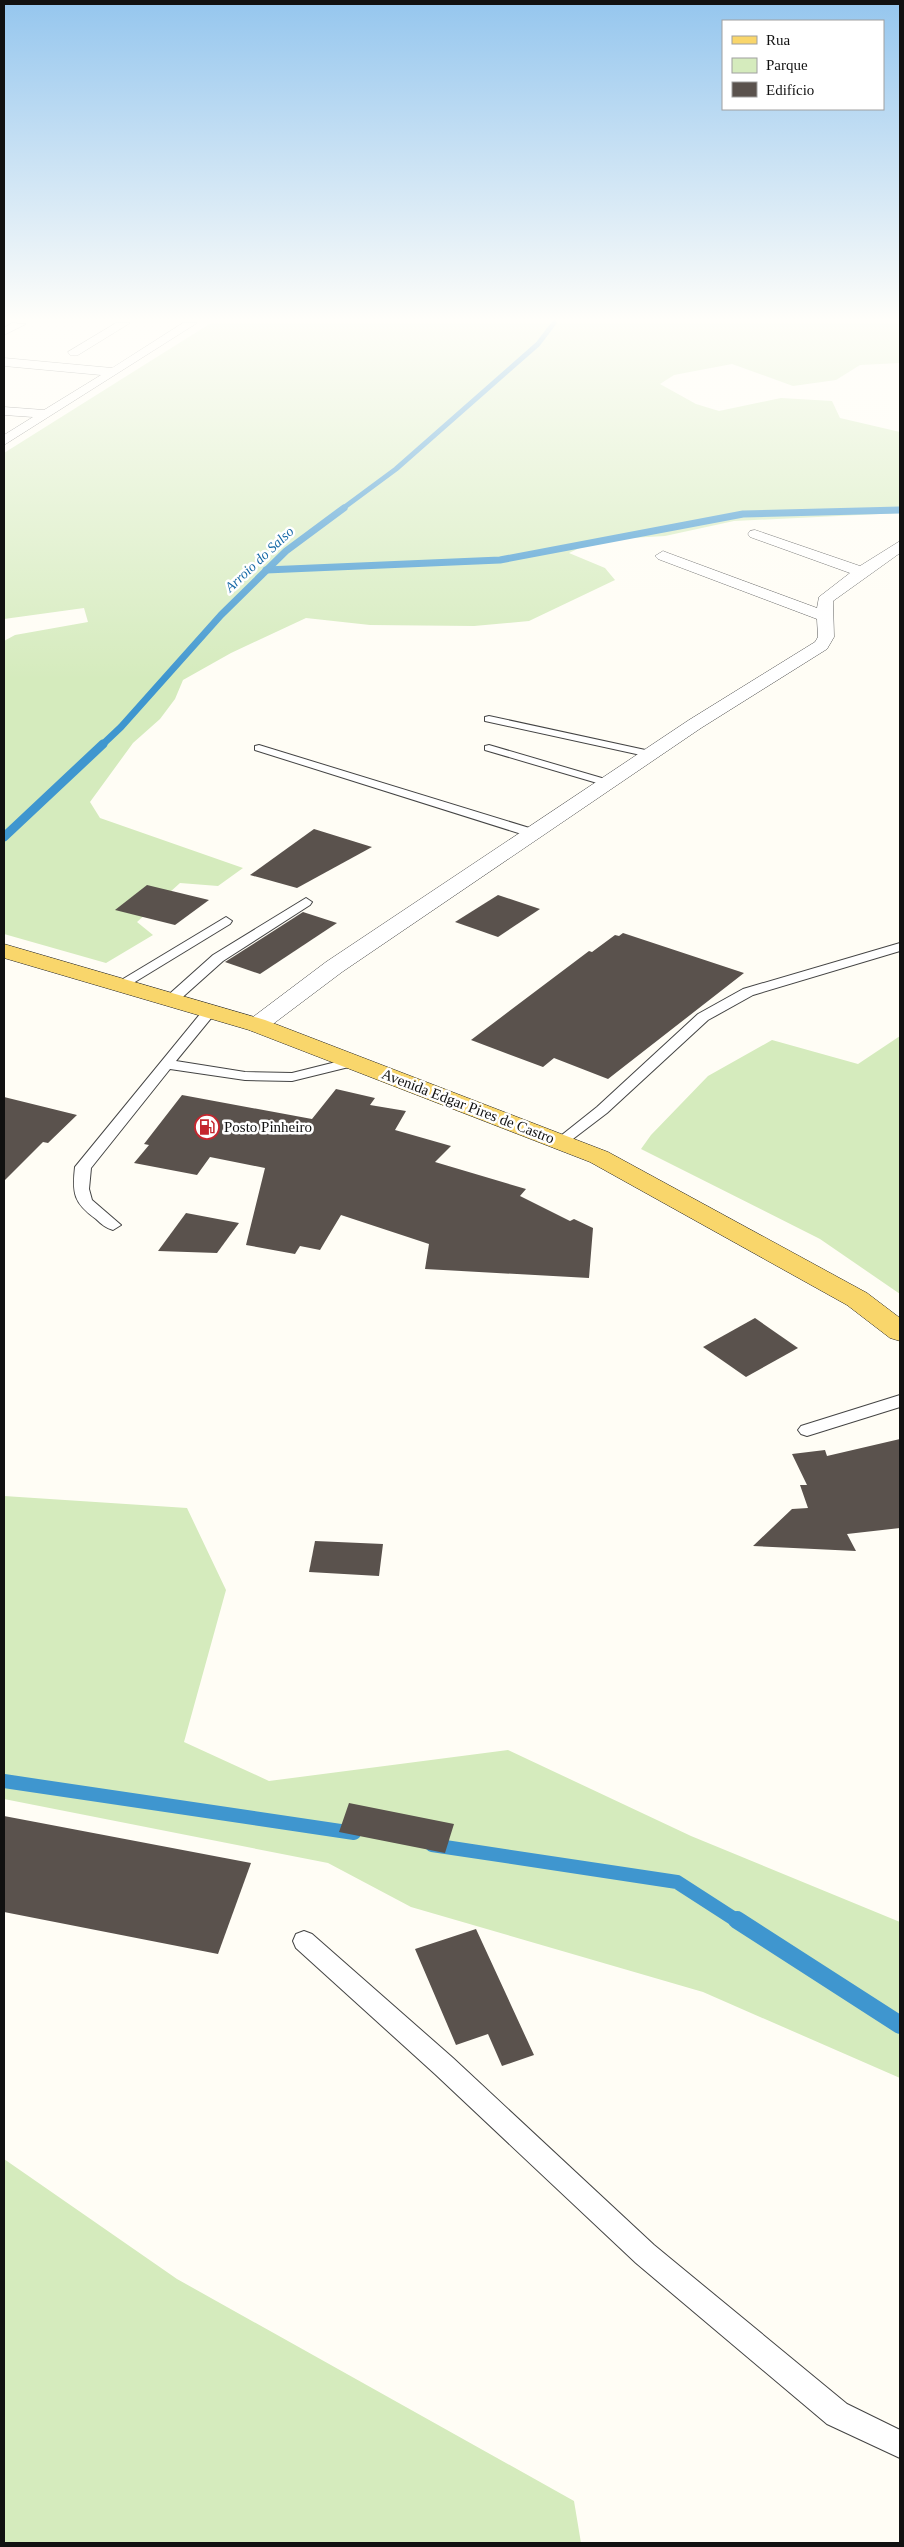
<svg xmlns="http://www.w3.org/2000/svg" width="904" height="2547" font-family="Georgia,serif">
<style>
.green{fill:#d5ebbd}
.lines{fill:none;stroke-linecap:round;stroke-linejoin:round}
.stream-far4{stroke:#3f96cf;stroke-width:5}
.stream-far3{stroke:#3f96cf;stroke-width:7}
.stream-far2{stroke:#3f96cf;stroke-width:9}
.stream-far1{stroke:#3f96cf;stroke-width:14}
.stream{stroke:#3f96cf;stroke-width:18}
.building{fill:#5a524d}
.lane-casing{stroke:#444;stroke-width:2}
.street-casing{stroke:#444;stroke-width:1}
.primary-casing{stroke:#222;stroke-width:1}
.lane{fill:#fff;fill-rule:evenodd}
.street{fill:#fff;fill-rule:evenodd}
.primary{fill:#f9d66b;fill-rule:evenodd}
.labels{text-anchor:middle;stroke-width:5;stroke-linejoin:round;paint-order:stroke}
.far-water-label{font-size:14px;font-style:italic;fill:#1768a6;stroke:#fff}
.street-label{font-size:15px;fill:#111;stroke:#fff}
.poi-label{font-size:15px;fill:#111;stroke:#fff;text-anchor:start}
</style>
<rect width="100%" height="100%" fill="#fffdf5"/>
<g class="green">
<path d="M211,323H900V363L860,365L836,380L793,386L732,364L674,375L660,384L696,404L719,411L781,398L832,401L840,418L900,432V513L734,521L665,536L596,540L569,553L605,568L615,580L529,621L474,626L370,625L306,618L231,653L183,680L175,699L160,719L133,743L90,802L100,818L243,868L218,886L180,883L137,922L153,935L106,963L4,934V641L15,635L88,622L84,608L4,619V453Z"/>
<path d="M900,1036V1294L820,1239L641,1149L651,1135L708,1076L772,1040L858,1064Z"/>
<path d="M4,1496L187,1508L226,1590L184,1742L269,1781L508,1750L691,1836L900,1922V2078L703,1992L411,1907L328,1863L4,1799Z"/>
<path d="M4,2159L177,2279L574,2501L581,2543H4Z"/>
</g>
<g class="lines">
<path class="stream-far4" d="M342,509L396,469L538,344L554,323"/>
<g class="stream-far3">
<path d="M266,570L500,560L743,514L900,510"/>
<path d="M102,745L121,727L221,615L286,551L344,508"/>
</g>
<path class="stream-far2" d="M4,837L103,744"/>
<g class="stream-far1">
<path d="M4,1781L354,1833"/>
<path d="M432,1845L677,1882L739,1922"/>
</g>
<path class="stream" d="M737,1920L900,2025"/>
</g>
<g class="building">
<path d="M314,829L372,847L297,888L250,875Z"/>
<path d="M147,885L209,900L175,925L115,910Z"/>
<path d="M498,895L540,909L498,937L455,922Z"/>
<path d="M303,912L337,923L260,974L225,962Z"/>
<path d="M623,933L744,973L608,1079L554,1058L543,1067L471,1040L589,951L592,952L615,935L619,936Z"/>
<path d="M336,1089L375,1098L370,1105L406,1111L395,1130L451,1146L435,1162L526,1189L520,1196L570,1221L574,1219L593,1228L589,1278L425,1269L429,1244L341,1215L320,1250L300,1246L295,1254L246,1245L265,1168L210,1157L197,1175L134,1163L149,1145L144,1144L182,1095L312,1119Z"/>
<path d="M4,1097L77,1115L48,1143L43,1142L4,1181Z"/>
<path d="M186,1213L239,1223L217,1253L158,1251Z"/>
<path d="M755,1318L798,1348L746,1377L703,1347Z"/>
<path d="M900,1439V1528L847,1534L856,1551L753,1546L792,1509L808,1508L800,1485H807L792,1454L825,1450L827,1456Z"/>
<path d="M315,1541L383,1544L379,1576L309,1572Z"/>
<path d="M349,1803L454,1824L445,1853L339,1832Z"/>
<path d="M4,1816L251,1863L218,1954L4,1912Z"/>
<path d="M476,1929L534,2055L502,2066L488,2034L456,2045L415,1949Z"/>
</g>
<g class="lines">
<defs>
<g id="lane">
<path d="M489,716L650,751L656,754L650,757L485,721V717Z"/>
<path d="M259,745L536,830L538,833L532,837L528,836L255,750V746Z"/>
<path d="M489,745L612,781L614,783L612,785H604L485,750V746Z"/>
<path d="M306,898L312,902L310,905L223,961L176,1003H166L164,1000L166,997L213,955Z"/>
<path d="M226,917L232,921L230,924L125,988L120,989L113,985Z"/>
<path d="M900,943V951L753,995L708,1020L607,1113L565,1145L560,1146L553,1142L597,1107L698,1014L743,989Z"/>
<path d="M210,1007L217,1011L176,1061L245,1072L292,1073L352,1058L359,1062L357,1065L292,1081L245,1080L170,1069L91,1168L89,1189L92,1200L121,1225L113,1230C106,1228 101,1224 96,1219C74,1203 72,1194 75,1167L205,1008Z"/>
<path d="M900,1395V1407L807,1436L801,1434L798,1430L801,1426Z"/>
<path d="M304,1931L312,1934L453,2058L654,2245L847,2404L900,2430V2458L827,2424L636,2263L435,2074L296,1948L293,1941L296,1934Z"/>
</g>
<g id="street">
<path d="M12,323L26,324L4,335V328Z"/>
<path d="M116,323H130L78,355H70L68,352Z"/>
<path d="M183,323H197L4,445V435L33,417L4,415V407L44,410L101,375L4,366V358L112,368Z"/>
<path d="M755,530L860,566L900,541V553L833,601L834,637L827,649L701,728L342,972L265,1030L257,1032L249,1030L245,1025L249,1020L326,962L689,720L815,642L818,637L817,619L658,559L655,556L663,551L668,553L817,608L819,597L850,573L750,537L748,534L750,531Z"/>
</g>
<path id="primary" d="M4,944L265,1020L608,1152L867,1293L900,1318V1341L890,1338L847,1305L590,1162L249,1030L4,958Z"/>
</defs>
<use href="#lane" class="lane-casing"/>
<use href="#street" class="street-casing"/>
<use href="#primary" class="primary-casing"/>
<use href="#lane" class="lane"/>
<use href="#street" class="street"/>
<use href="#primary" class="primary"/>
</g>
<linearGradient id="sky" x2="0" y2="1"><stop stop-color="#95c6ee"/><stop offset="0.47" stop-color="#fffefa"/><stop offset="1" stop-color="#fffefa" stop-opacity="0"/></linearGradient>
<rect width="904" height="680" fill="url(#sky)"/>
<defs>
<symbol id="fuel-ring" viewBox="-11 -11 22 22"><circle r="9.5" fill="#fff" stroke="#c4262e" stroke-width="1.5"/><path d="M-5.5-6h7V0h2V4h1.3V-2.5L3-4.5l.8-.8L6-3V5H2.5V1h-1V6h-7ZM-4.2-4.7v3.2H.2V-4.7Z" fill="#c4262e"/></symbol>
</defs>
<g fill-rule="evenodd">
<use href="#fuel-ring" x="193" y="1113" width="28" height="28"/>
</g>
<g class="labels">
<g class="far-water-label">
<text transform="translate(259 559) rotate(-43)" y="5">Arroio do Salso</text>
</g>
<g class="street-label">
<text transform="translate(468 1106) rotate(21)" y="5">Avenida Edgar Pires de Castro</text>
</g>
<g class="poi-label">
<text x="224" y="1132">Posto Pinheiro</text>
</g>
</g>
<rect width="904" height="2547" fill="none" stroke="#111111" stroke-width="10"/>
<rect x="722" y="20" width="162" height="90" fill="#ffffff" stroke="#a0a0a0"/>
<rect x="732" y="36" width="25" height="8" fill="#f9d66b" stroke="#a0a0a0"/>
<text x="766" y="45" font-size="15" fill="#111111">Rua</text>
<rect x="732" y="58" width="25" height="15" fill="#d5ebbd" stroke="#a0a0a0"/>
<text x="766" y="70" font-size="15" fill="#111111">Parque</text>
<rect x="732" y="82" width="25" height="15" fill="#5a524d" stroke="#a0a0a0"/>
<text x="766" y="95" font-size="15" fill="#111111">Edifício</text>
</svg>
